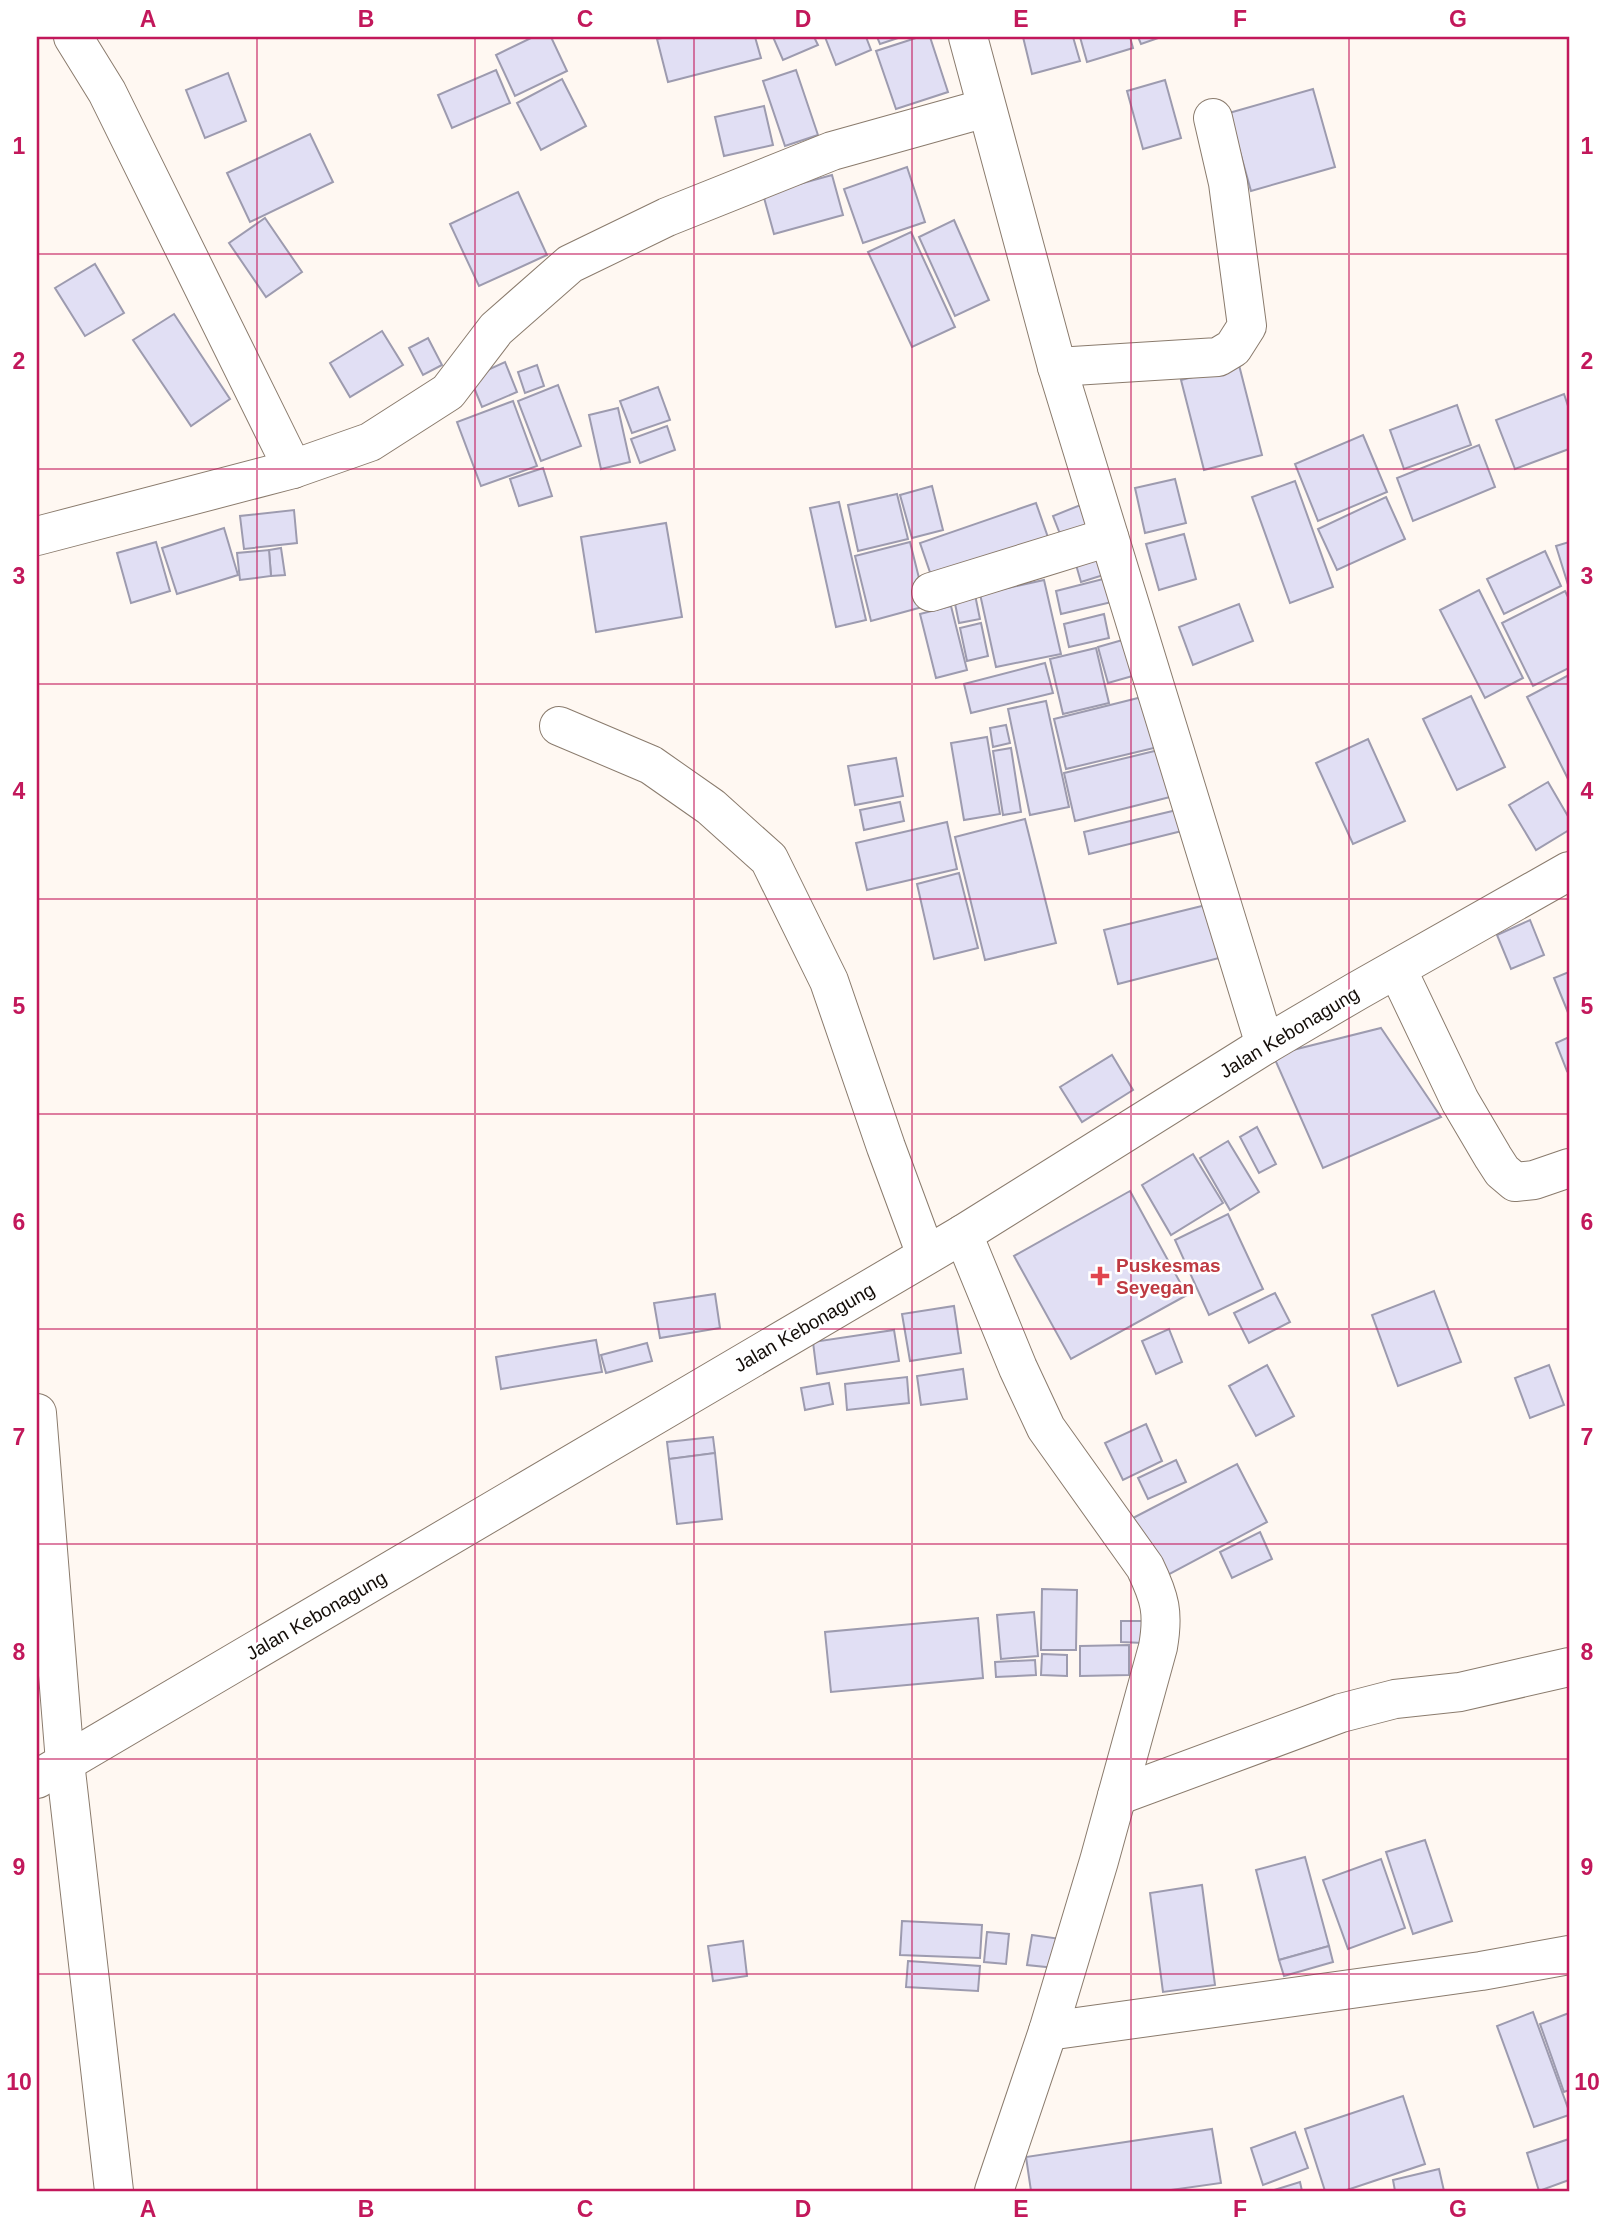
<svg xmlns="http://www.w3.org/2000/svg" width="1606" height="2228" font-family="Helvetica,sans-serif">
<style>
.building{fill:#e1dff4;stroke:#9d9baf;stroke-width:2}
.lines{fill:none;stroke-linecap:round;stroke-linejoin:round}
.minor-casing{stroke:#8a7b6d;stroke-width:40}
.major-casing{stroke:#8a7b6d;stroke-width:40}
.minor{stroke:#fff;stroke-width:38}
.major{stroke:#fff;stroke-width:38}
.grid{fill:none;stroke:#c2185b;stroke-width:2;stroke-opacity:0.55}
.health-dot{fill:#e0444e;stroke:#fff;stroke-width:2.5}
.labels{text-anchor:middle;stroke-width:5;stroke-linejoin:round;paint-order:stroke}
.street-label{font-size:19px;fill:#130d08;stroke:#fff}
.health-label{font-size:19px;font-weight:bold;fill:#be3a42;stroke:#fff;text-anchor:start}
.neatline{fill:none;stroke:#c2185b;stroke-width:2.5}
.grid-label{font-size:23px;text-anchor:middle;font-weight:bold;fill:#c2185b}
</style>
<rect width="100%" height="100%" fill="#fff8f2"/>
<g class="building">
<path d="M533,37H551L567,71L515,96L496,55Z"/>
<path d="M667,37H755L761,58L668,82L657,39Z"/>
<path d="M773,37H814L818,45L783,60Z"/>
<path d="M825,37H866L871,50L836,65Z"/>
<path d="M877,37H901L880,44Z"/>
<path d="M919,37H930L948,92L896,109L876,51Z"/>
<path d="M1023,37H1073L1080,61L1032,74Z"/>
<path d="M1080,37H1130L1133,48L1087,62Z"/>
<path d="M1138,37H1161L1141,44Z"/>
<path d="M496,70L510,103L452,128L438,95Z"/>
<path d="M796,70L818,135L785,146L763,81Z"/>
<path d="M228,73L246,121L205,138L186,90Z"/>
<path d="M562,79L586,126L541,150L517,103Z"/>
<path d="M1165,80L1181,138L1143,149L1127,91Z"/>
<path d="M1313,89L1335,167L1251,191L1229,113Z"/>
<path d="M764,106L773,145L724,156L715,117Z"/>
<path d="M310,134L333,182L250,222L227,173Z"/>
<path d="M907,167L925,222L863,243L844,189Z"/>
<path d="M832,175L843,215L774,234L763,194Z"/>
<path d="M518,192L547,255L479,286L450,224Z"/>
<path d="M265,218L302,272L266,297L229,243Z"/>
<path d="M954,220L989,300L955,316L919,237Z"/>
<path d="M911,232L955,327L912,347L868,252Z"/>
<path d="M95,264L124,313L85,336L55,288Z"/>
<path d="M174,314L230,399L191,426L133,340Z"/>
<path d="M382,331L403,365L350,397L330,363Z"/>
<path d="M428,338L442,365L423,375L409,348Z"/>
<path d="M505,362L517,392L482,407L470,378Z"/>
<path d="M537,365L544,386L525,393L518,372Z"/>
<path d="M1239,365L1262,455L1204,470L1181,380Z"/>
<path d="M558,385L581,446L541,461L518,401Z"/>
<path d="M658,387L670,420L632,433L620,401Z"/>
<path d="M1564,394L1569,409V449L1515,469L1496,420Z"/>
<path d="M513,401L537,466L481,486L457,422Z"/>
<path d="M1457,405L1471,445L1404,469L1390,430Z"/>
<path d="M618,408L630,462L601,469L589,415Z"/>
<path d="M667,426L675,450L640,463L631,439Z"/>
<path d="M1363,435L1387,492L1318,521L1295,464Z"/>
<path d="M1479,445L1495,487L1413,521L1397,478Z"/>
<path d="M543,468L552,496L519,506L510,479Z"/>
<path d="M1175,479L1186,523L1145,533L1135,488Z"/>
<path d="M1295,481L1333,587L1290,603L1252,497Z"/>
<path d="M932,486L943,530L912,538L900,495Z"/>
<path d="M897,494L908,539L858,551L848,505Z"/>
<path d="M1386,497L1405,539L1337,570L1318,529Z"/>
<path d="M839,502L866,620L836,627L810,508Z"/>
<path d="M1036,503L1051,546L935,587L920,543Z"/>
<path d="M1083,504L1093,528L1062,539L1053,516Z"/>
<path d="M294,510L297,543L244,549L240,516Z"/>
<path d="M666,523L682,617L596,632L581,537Z"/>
<path d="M224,528L238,575L177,594L162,548Z"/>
<path d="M1184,534L1196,579L1159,590L1146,544Z"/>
<path d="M156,542L170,591L131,603L117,553Z"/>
<path d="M910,542L926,606L871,621L855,556Z"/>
<path d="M1104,542L1113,572L1081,582L1072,551Z"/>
<path d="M1569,542V588L1556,546Z"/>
<path d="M281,548L285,575L271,576L269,550Z"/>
<path d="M269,550L271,576L240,580L237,553Z"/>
<path d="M1545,551L1561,586L1504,614L1487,579Z"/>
<path d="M1111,577L1116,601L1061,614L1056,591Z"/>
<path d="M1044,580L1061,654L996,667L980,594Z"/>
<path d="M974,590L980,619L959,623L953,594Z"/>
<path d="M1479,590L1523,678L1485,698L1440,610Z"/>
<path d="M1565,591L1569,599V668L1533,686L1502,623Z"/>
<path d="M1239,604L1253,641L1193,665L1179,627Z"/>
<path d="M951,606L967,670L936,678L920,614Z"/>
<path d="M1104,614L1109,638L1069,647L1064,624Z"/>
<path d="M981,623L988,656L967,661L960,628Z"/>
<path d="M1126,639L1136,675L1108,683L1098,647Z"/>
<path d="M1096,648L1109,703L1063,714L1050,659Z"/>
<path d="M1045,663L1053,693L971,713L964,684Z"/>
<path d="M1569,675V781L1527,697Z"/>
<path d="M1146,696L1158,747L1066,769L1054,719Z"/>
<path d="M1471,696L1505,767L1457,790L1423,719Z"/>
<path d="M1046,701L1069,807L1030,815L1008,709Z"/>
<path d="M1006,725L1010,743L993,747L990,728Z"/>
<path d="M987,737L1000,814L964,820L951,743Z"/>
<path d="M1368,739L1405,821L1353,844L1316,763Z"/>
<path d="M1171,747L1182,794L1075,821L1064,773Z"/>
<path d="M1011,748L1021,812L1003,815L993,751Z"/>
<path d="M896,758L903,796L855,805L848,766Z"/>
<path d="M1548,782L1569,818V830L1536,850L1509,805Z"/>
<path d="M900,802L904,821L864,830L860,810Z"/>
<path d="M1181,809L1186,830L1089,854L1084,832Z"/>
<path d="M1025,819L1056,943L985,960L955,837Z"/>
<path d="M947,822L957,869L867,890L856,843Z"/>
<path d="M959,873L978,948L934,959L917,884Z"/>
<path d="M1206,905L1219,958L1118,984L1104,930Z"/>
<path d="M1530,920L1544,955L1511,969L1497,935Z"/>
<path d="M1569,972V1015L1554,978Z"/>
<path d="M1381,1028L1441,1117L1323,1168L1273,1055Z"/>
<path d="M1569,1037V1070L1567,1071L1556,1043Z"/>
<path d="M1112,1055L1133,1090L1082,1122L1060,1087Z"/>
<path d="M1257,1127L1276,1164L1259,1173L1240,1137Z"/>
<path d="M1228,1141L1259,1192L1230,1210L1200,1158Z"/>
<path d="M1193,1154L1223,1203L1171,1235L1142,1185Z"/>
<path d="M1130,1191L1187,1295L1071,1359L1014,1256Z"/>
<path d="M1228,1214L1263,1289L1209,1315L1175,1240Z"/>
<path d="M1434,1291L1461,1362L1398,1386L1372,1315Z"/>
<path d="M1275,1293L1290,1322L1249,1343L1234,1313Z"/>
<path d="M715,1294L720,1328L660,1338L654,1303Z"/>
<path d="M954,1306L961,1353L910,1361L902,1314Z"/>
<path d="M1169,1329L1182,1362L1156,1374L1142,1341Z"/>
<path d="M894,1330L899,1361L817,1374L813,1342Z"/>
<path d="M596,1340L602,1372L501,1389L496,1357Z"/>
<path d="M647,1343L652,1361L606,1373L601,1355Z"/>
<path d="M1267,1365L1294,1416L1256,1436L1229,1386Z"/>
<path d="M1549,1365L1564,1405L1530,1418L1515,1378Z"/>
<path d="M963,1369L967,1399L921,1405L917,1376Z"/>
<path d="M907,1377L909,1403L847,1410L845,1384Z"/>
<path d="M829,1383L833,1404L805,1410L801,1388Z"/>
<path d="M1146,1424L1162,1461L1123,1480L1105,1443Z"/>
<path d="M713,1437L715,1453L669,1459L667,1442Z"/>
<path d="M715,1453L722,1519L677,1524L669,1459Z"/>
<path d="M1176,1460L1186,1482L1148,1499L1138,1478Z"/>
<path d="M1237,1464L1267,1522L1164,1577L1133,1518Z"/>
<path d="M1260,1532L1272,1559L1232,1578L1220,1552Z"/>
<path d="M1042,1589L1077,1590L1076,1650H1041Z"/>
<path d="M1034,1612L1038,1656L1001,1659L997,1615Z"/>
<path d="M978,1618L983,1678L831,1692L825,1632Z"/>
<path d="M1121,1621H1143V1643L1121,1642Z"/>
<path d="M1129,1645V1675L1080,1676V1646Z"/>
<path d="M1042,1654L1067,1655V1676L1041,1675Z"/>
<path d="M1035,1660L1036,1675L996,1677L995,1662Z"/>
<path d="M1425,1840L1452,1921L1413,1934L1386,1852Z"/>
<path d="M1305,1857L1329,1946L1279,1960L1256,1870Z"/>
<path d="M1381,1859L1405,1928L1348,1949L1323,1880Z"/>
<path d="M1202,1885L1215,1985L1163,1992L1150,1893Z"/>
<path d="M902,1921L982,1925L980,1958L900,1955Z"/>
<path d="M987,1932L1009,1934L1006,1964L984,1962Z"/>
<path d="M1032,1935L1068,1940L1065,1969L1027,1965Z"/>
<path d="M743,1941L747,1976L713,1981L708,1946Z"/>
<path d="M1329,1946L1333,1962L1284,1976L1279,1960Z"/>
<path d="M908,1961L980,1966L978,1991L906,1987Z"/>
<path d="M1533,2012L1569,2111V2115L1534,2127L1497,2026Z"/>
<path d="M1569,2013V2090L1564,2092L1540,2024Z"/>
<path d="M1403,2096L1425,2164L1344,2191H1325L1305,2129Z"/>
<path d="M1212,2129L1221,2183L1164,2191H1031L1026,2157Z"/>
<path d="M1295,2132L1308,2168L1263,2185L1251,2148Z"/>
<path d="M1569,2139V2180L1539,2191L1527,2153Z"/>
<path d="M1439,2169L1444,2191H1395L1393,2180Z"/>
<path d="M1300,2182L1302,2191H1271Z"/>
</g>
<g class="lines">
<defs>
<g id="minor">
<path d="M73,37L107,92L293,469"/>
<path d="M968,37L1057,367L1265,1045"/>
<path d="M1057,367L1218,357L1233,348L1247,326L1228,183L1213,118"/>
<path d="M37,536L293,469L370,442L448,392L496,329L570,264L667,217L832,151L986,108"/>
<path d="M931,592L1109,537"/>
<path d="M559,726L651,765L711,807L769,859L829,981L886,1147L926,1255"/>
<path d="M1397,969L1460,1101L1493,1157L1502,1171L1515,1182L1534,1180L1569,1168"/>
<path d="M963,1234L1018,1368L1046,1428L1145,1567C1160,1598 1164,1613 1158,1647L1099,1861L1048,2031L994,2191"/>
<path d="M37,1413L65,1762L114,2191"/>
<path d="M1117,1796L1341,1713L1395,1699L1460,1692L1569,1667"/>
<path d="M1048,2031L1481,1971L1569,1955"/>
</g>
<path id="major" d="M37,1779L963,1234L1265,1045L1357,991L1569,871"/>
</defs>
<use href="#minor" class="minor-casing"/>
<use href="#major" class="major-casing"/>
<use href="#minor" class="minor"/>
<use href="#major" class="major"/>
</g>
<path class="grid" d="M257,37V2191M475,37V2191M694,37V2191M912,37V2191M1131,37V2191M1349,37V2191M37,254H1569M37,469H1569M37,684H1569M37,899H1569M37,1114H1569M37,1329H1569M37,1544H1569M37,1759H1569M37,1974H1569"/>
<path class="health-dot" d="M1096.5 1265.5h7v7h7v7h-7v7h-7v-7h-7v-7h7z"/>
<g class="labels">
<g class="street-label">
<text transform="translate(1289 1032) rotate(-31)" y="7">Jalan Kebonagung</text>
<text transform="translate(804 1327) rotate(-30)" y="7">Jalan Kebonagung</text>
<text transform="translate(316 1615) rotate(-30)" y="7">Jalan Kebonagung</text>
</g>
<g class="health-label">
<text x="1116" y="1272">Puskesmas<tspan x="1116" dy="22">Seyegan</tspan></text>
</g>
</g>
<rect width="1606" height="2228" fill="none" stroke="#ffffff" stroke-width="77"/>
<rect x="38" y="38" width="1530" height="2152" class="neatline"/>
<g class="grid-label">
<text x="148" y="27">A</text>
<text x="366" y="27">B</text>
<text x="585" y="27">C</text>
<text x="803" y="27">D</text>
<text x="1021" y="27">E</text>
<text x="1240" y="27">F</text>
<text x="1458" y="27">G</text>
<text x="19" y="154">1</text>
<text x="1587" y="154">1</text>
<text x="19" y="369">2</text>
<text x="1587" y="369">2</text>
<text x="19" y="584">3</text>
<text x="1587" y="584">3</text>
<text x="19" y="799">4</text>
<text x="1587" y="799">4</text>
<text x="19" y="1014">5</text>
<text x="1587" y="1014">5</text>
<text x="19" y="1230">6</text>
<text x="1587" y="1230">6</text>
<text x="19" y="1445">7</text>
<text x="1587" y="1445">7</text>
<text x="19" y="1660">8</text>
<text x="1587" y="1660">8</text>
<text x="19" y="1875">9</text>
<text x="1587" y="1875">9</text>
<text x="19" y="2090">10</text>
<text x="1587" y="2090">10</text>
<text x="148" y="2217">A</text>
<text x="366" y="2217">B</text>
<text x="585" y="2217">C</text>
<text x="803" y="2217">D</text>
<text x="1021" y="2217">E</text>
<text x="1240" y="2217">F</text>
<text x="1458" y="2217">G</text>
</g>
</svg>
